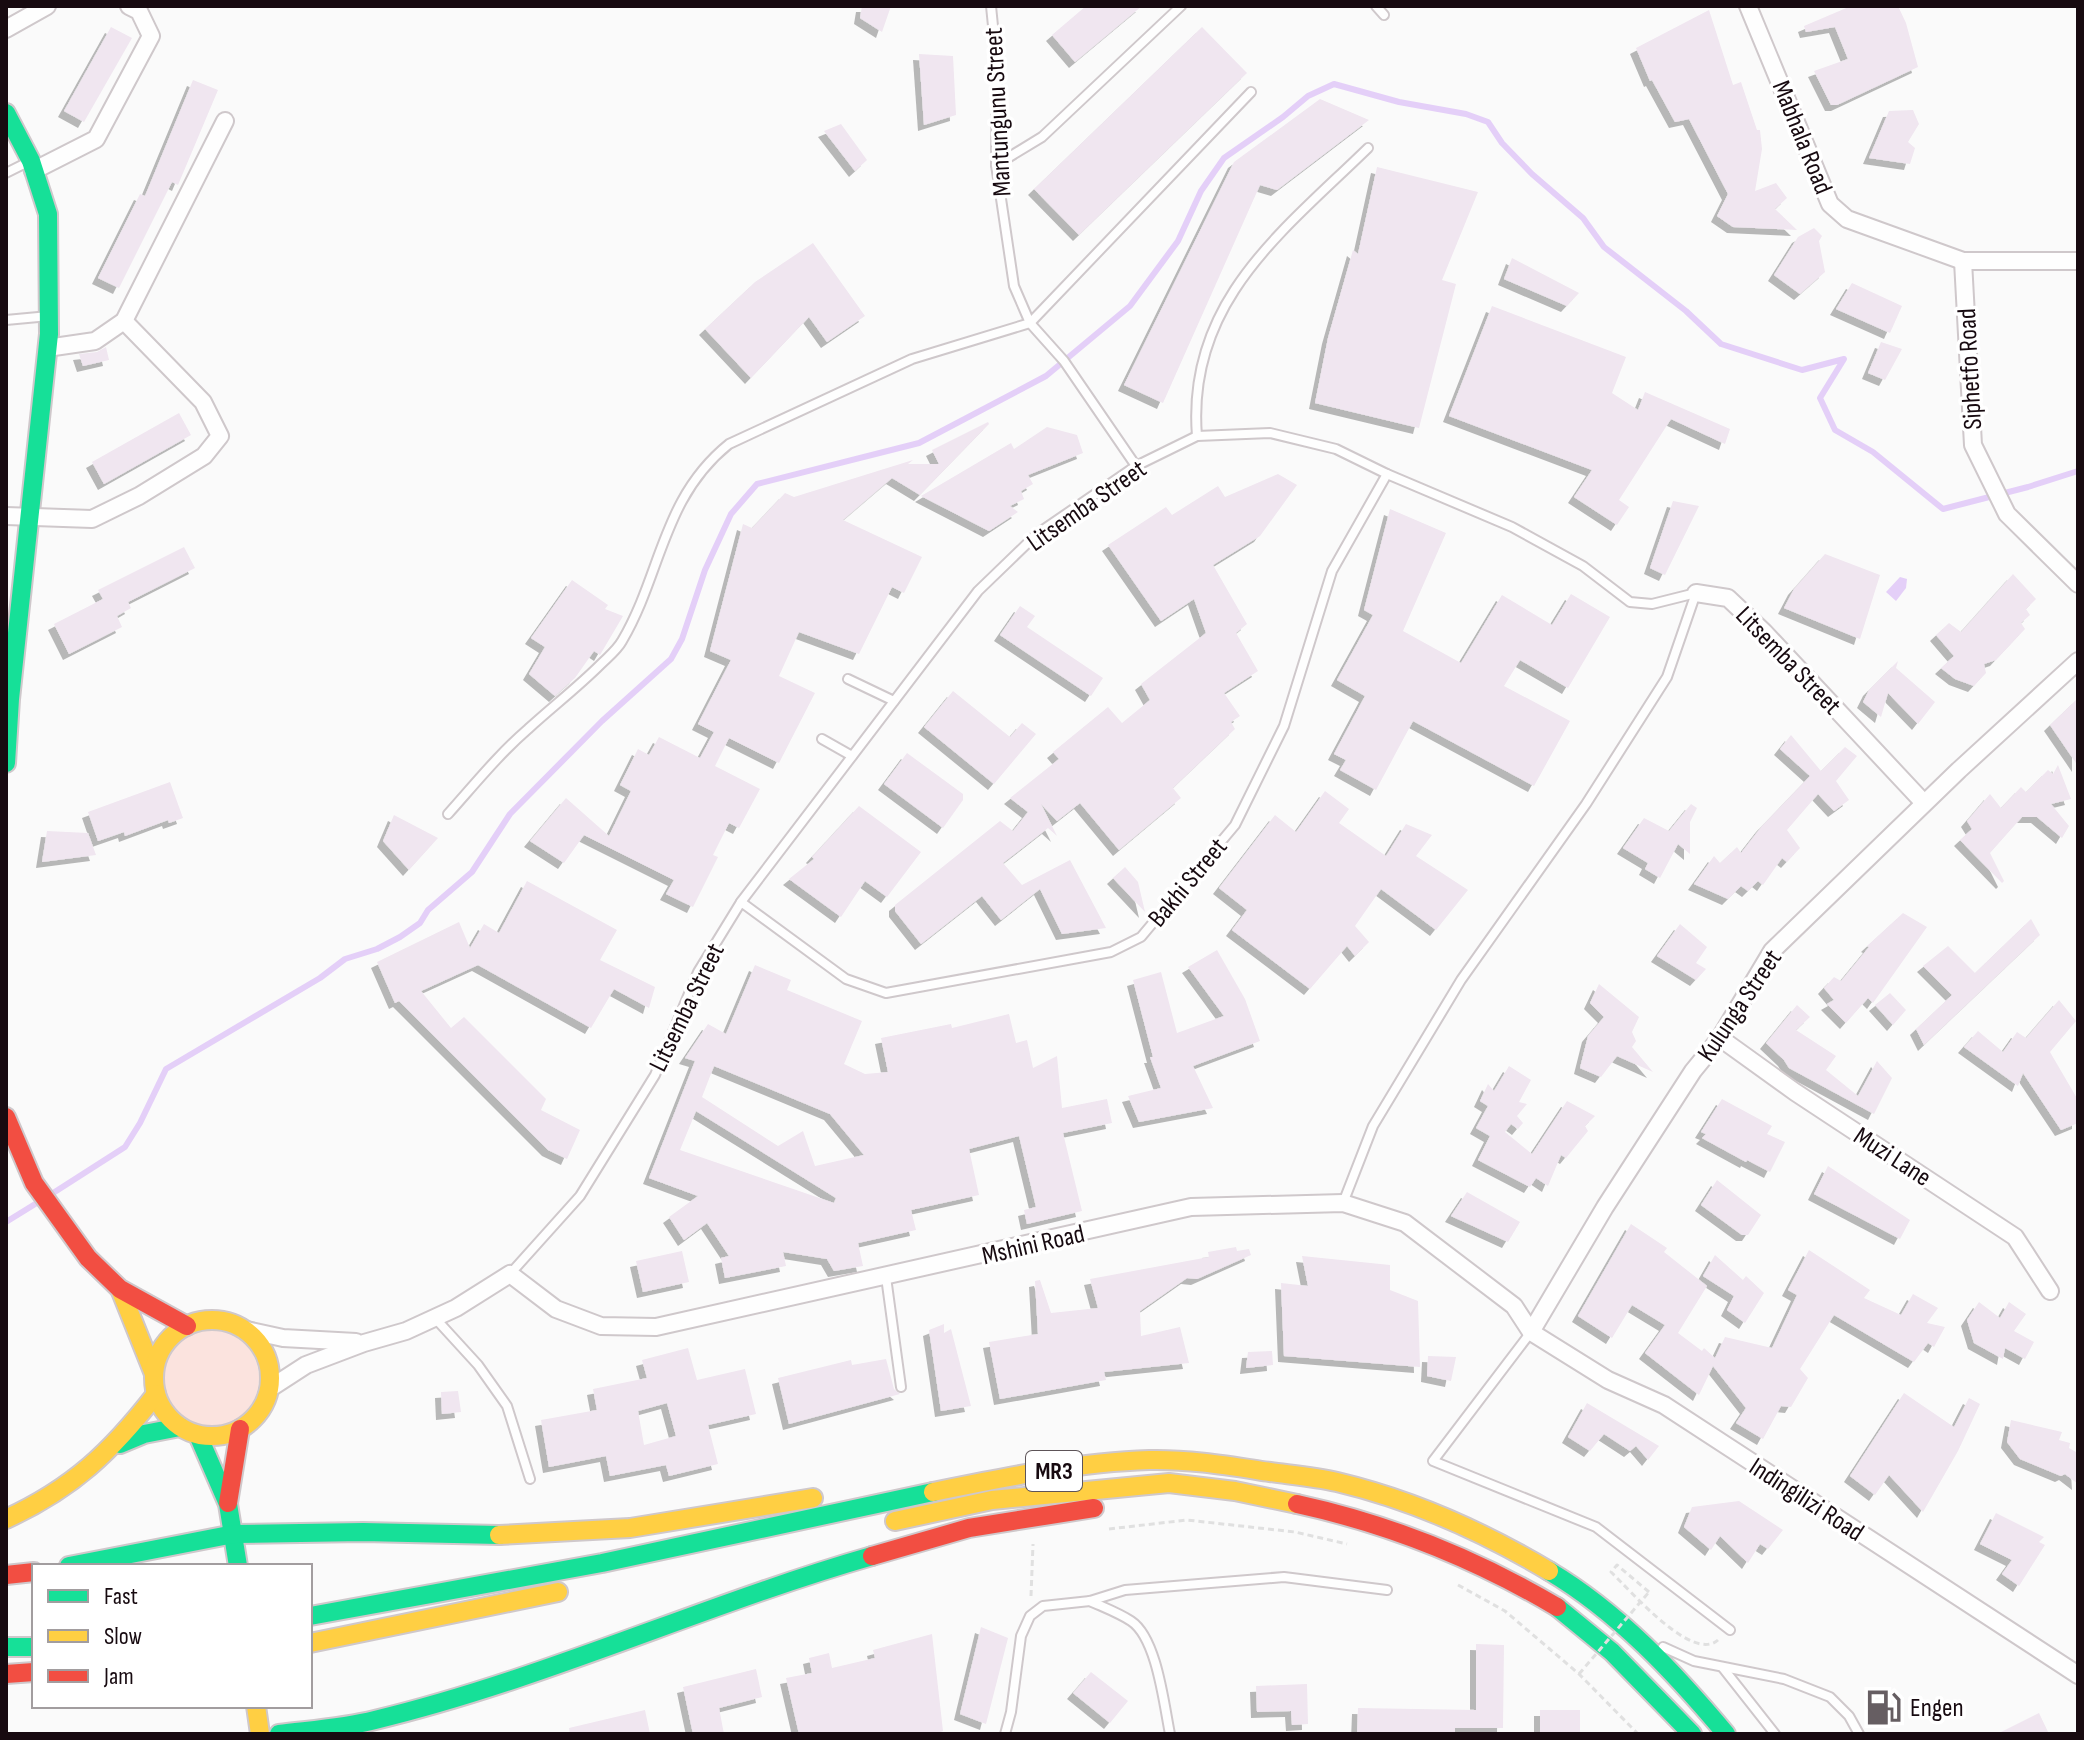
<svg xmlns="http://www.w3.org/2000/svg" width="2084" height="1740" font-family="'Sofia Sans Condensed',sans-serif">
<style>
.green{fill:#fbe3de}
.water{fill:#e4cff8}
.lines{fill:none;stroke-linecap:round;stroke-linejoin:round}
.stream{stroke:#e4cff8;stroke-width:6}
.building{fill:#f0e6f0;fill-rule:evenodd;filter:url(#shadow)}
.lane-casing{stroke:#cfc8cb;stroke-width:12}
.street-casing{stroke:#cfc8cb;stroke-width:20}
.fast-casing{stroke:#cfc8cb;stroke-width:22}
.slow-casing{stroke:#cfc8cb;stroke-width:22}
.jam-casing{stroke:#cfc8cb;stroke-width:22}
.path{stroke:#e0e0e0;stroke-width:3;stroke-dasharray:6 4;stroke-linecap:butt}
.lane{stroke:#fefefe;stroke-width:8}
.street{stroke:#fefefe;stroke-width:16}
.fast{stroke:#16e098;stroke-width:18}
.slow{stroke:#ffcf43;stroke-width:18}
.jam{stroke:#f24e42;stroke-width:18}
.path-bridge{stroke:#e0e0e0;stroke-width:3;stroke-dasharray:6 4;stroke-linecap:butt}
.labels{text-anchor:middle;stroke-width:7;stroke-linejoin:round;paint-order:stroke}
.shield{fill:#fff;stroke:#5d5458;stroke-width:2}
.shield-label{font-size:24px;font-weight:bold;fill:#170a10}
.street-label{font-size:26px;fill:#170a10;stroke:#fff}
.poi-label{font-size:26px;fill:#170a10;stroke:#fff;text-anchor:start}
</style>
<defs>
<filter id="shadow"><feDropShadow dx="-6" dy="6" stdDeviation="0" flood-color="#0004"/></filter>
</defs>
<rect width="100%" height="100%" fill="#fafafa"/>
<circle class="green" cx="210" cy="1378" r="49"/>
<path class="water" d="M1900,577L1907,579L1906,588L1896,601L1886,592Z"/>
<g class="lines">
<g class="stream">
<path d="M50,1195L125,1147L140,1123L166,1069L320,978L345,959L377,949L400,937L420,923L428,910L472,872L510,814L602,721L671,659L682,639L705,570L731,514L757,484L919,443L1046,376L1130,306L1178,241L1201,191L1224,158L1283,117L1308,96L1334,84L1399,102L1466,114L1488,122L1502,143L1532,174L1583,218L1604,247L1686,311L1721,344L1802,370L1844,359L1820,398L1835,430L1873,452L1943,509L2028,487L2078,471"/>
<path d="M6,1222L40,1201"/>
</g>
</g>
<g class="building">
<path d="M862,6H891L882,32L860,18Z"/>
<path d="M1086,6H1142L1075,62L1052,35Z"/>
<path d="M1851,6H1898L1906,23L1918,67L1837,105H1831L1814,71L1848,59L1835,27L1806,32L1804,26Z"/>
<path d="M1709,10L1733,85L1741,82L1757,130H1760L1762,149L1755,191L1776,183L1787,198L1775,209L1797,230L1733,227L1717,216L1728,194L1689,119L1675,122L1652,80L1650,81L1636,48Z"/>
<path d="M111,27L132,38L84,122L64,111Z"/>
<path d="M1202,27L1247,73L1079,235L1034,189Z"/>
<path d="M919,54L953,56L956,115L924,125Z"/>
<path d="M193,80L218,90L178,185L172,182L119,288L98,278L140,194L145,196Z"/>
<path d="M1320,99L1369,120L1277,190L1260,185L1163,403L1124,385L1234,162Z"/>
<path d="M1913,110L1919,124L1908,142L1915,148L1910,164L1869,158L1889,111Z"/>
<path d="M841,124L867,160L855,171L824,131Z"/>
<path d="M1377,167L1478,192L1442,280L1456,284L1419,428L1315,403L1328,338L1353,250L1358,254Z"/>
<path d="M1814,228L1822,236L1819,241L1825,272L1800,294L1774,275L1798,237Z"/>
<path d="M813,243L865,316L827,342L809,317L751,378L705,329L755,282Z"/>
<path d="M1512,258L1579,293L1567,306L1504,279Z"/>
<path d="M1852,283L1902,306L1890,333L1836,309Z"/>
<path d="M1492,306L1626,357L1612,393L1638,410L1645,392L1730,429L1725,444L1671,419L1619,500L1629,507L1617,525L1574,497L1592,470L1449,416Z"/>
<path d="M1881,342L1902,349L1885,380L1868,373Z"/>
<path d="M106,347L109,360L83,366L79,354L97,352Z"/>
<path d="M179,413L191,435L104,484L92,462Z"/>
<path d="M988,422L989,424L920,495L892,478L843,520L922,557L904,593L892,587L859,654L799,632L779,676L815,693L779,763L729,738L715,766L760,789L739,828L729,823L713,855L718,857L693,907L666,894L674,880L584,835L564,863L530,841L566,798L609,836L631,791L620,785L638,749L649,755L659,737L700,758L714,732L698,724L731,660L710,651L743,524L752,528L785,493L794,497L913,460L908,464H939L932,450Z"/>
<path d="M1047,427L1077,435L1083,453L1028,475L1033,484L1021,491L1024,499L1010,506L1018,512L989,531L921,496L1011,443L1014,449Z"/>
<path d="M1278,474L1297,485L1260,536L1213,565L1247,624L1236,633L1258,671L1224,693L1240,716L1231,722L1235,729L1173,788L1181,798L1119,850L1080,803L1057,821L1041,804L1057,836L1048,828L1003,863L1022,885L1070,860L1106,928L1062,934L1040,889L1001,920L982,896L921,944L895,911V905L1000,821L1013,831L1028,812L1010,798L1059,759L1053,752L1108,707L1122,723L1150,700L1141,684L1206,633L1194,599L1161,621L1108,545L1166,507L1172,515L1218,486L1225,497Z"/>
<path d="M1673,501L1699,506L1665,575L1650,568Z"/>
<path d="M1390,509L1446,533L1403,631L1461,663L1502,595L1552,625L1571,594L1610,617L1568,688L1520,660L1504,686L1570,721L1534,786L1413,721L1376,790L1340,770L1346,760L1334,754L1365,696L1337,680L1373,615L1364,610Z"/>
<path d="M184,547L195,568L128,602L131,608L117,616L122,627L69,654L54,624L103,599L98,590Z"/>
<path d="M1825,554L1880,575L1860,639L1784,608L1794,589Z"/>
<path d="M2013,574L2036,599L2026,609L2030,615L2021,623L2025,629L1996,660L1984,664L1986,673L1974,686L1955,679L1941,668L1954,656L1936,635L1949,623L1961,632Z"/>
<path d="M572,580L608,605L605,609L623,616L600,655L594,651L575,678L555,696L529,674L545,647L531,638Z"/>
<path d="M1020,606L1035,616L1027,627L1103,678L1091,696L1000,635Z"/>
<path d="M1898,661L1896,668L1935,702L1918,724L1888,693L1881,717L1863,702L1869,690Z"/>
<path d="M953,691L1010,737L1022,723L1036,734L994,784L924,727Z"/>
<path d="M2078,698V766L2050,725Z"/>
<path d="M1791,735L1821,771L1845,747L1857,756L1836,781L1849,800L1834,811L1818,794L1787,830L1800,848L1787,862L1782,858L1763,885L1758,881L1748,891L1741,886L1728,899L1694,884L1714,856L1720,863L1737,847L1741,853L1762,826L1810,776L1780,749Z"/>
<path d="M907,753L963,794V800L943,828L884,784Z"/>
<path d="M2058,765L2071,799L2051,804L2069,826L2062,838L2037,817H2022L1990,853L2004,881L2002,883L1960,840L1972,829L1967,821L1990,794L2001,808L2021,787L2026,792L2048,770L2053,774Z"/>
<path d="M170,782L183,818L169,823L168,820L125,836L124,832L98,841L88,812Z"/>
<path d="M1325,791L1349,809L1339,823L1386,856L1406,824L1432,835L1416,856L1468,890L1436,930L1381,889L1355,926L1369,942L1355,956L1347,946L1310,989L1232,930L1247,910L1219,888L1275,815L1296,832Z"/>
<path d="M1691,804L1697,808L1690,822V854L1678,844L1660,878L1645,869L1648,863L1623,848L1644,818L1669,831Z"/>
<path d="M859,806L921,852L887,897L865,881L841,917L789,879L814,859L812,857Z"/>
<path d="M394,815L438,838L409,870L383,841Z"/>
<path d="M47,831L88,833L96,855L42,862Z"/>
<path d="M1125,867L1138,882L1145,912L1113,878Z"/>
<path d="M527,881L617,930L600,960L655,987L649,1008L614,989L591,1028L478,965L421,991L451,1028L464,1017L546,1099L541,1110L580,1130L567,1159L548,1150L399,1001L395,1003L377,962L459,922L470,948L484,924L499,933Z"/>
<path d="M1903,913L1927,927L1873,1003L1868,998L1846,1023L1827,1004L1834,1000L1824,988L1834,977L1841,981L1869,947L1867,946Z"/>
<path d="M2031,919L2040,935L1924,1045L1916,1029L1952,995L1923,966L1948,946L1975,973Z"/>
<path d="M1680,924L1707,947L1696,963L1706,969L1696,980L1657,956Z"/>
<path d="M1217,950L1245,999L1260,1041L1193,1066L1213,1108L1139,1122L1128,1096L1161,1088L1150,1057H1153L1133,980L1161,972L1177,1033L1224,1016L1188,967Z"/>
<path d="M755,965L791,980L787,990L862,1021L844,1064L865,1074L888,1072L881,1038L951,1024L952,1028L1009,1014L1016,1043L1027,1040L1033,1068L1057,1056L1062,1108L1107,1099L1112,1123L1063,1133L1082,1211L1027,1224L1024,1210L1036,1207L1019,1136L969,1149L979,1195L911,1210L916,1230L858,1243L863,1266L834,1271L827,1259L783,1252L786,1266L725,1278L721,1258L729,1256L707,1223L684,1240L669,1217L698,1196L649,1178L695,1061L685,1058L708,1024L726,1034ZM714,1066L830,1114L864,1155L815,1166L803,1131L778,1146L702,1097ZM696,1111L836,1198L834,1203L680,1150Z"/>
<path d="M1599,984L1639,1017L1632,1032L1636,1041L1632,1047L1653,1072L1617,1056L1601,1077L1580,1068L1588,1036L1604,1017L1590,1003Z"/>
<path d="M1890,993L1906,1010L1893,1025L1875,1005Z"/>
<path d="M2059,1000L2076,1021L2050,1052L2078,1100V1123L2061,1130L2023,1073L2018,1086L1964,1047L1978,1031L2003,1052L2017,1032L2026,1038Z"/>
<path d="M1797,1005L1810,1017L1796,1030L1836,1056L1826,1070L1858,1096L1877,1061L1892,1078L1874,1114L1789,1068L1784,1060L1766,1043Z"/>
<path d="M1509,1066L1531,1080L1519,1102L1527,1104L1517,1116L1523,1123L1518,1129L1511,1124L1505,1132L1532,1154L1567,1101L1595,1116L1585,1126L1588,1131L1566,1158L1561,1155L1548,1186L1536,1178L1530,1187L1478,1160L1490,1136L1476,1128L1488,1106L1480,1101L1488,1084L1494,1091Z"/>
<path d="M1722,1099L1772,1126L1767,1134L1785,1142L1770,1172L1747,1160L1746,1162L1702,1138L1706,1134L1701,1132Z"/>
<path d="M1828,1166L1910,1220L1900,1239L1814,1194Z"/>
<path d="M1717,1180L1761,1215L1748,1235H1742L1701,1205Z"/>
<path d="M1467,1192L1520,1222L1508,1242L1451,1216Z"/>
<path d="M1631,1224L1667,1248L1664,1252L1707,1286L1678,1333L1702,1351L1704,1348L1715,1358L1725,1337L1772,1348L1797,1295L1788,1290L1809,1250L1870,1290L1864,1298L1901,1315L1913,1294L1938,1308L1927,1323L1945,1327L1934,1347L1928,1343L1914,1362L1834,1315L1800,1369L1808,1378L1791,1407L1781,1406L1763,1439L1736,1423L1746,1408L1713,1366L1699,1395L1645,1353L1665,1325L1632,1305L1612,1338L1578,1316Z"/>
<path d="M1236,1247L1237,1251L1249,1249L1251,1255L1197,1279L1187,1278L1140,1311L1141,1336L1180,1327L1189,1363L1104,1372L1106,1380L1000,1399L989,1342L1038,1334L1035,1281L1040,1280L1051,1313L1098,1308L1090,1279L1209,1257L1208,1252Z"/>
<path d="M682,1251L689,1282L643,1292L636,1261Z"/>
<path d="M1715,1255L1743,1280L1746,1276L1764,1293L1745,1323L1727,1310L1734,1296L1703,1276Z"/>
<path d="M1302,1256L1390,1265V1290L1418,1301L1420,1367L1284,1356L1281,1283L1308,1286Z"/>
<path d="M1979,1302L2000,1318L2009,1302L2026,1314L2014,1331L2034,1342L2025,1359L2005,1348L2003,1359L1974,1343L1967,1320Z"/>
<path d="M944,1324V1333L951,1329L971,1406L941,1411L929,1330Z"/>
<path d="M688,1348L697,1380L745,1369L756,1414L708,1425L718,1464L669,1476L666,1465L610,1476L606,1456L549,1467L541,1420L597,1410L593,1389L647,1378L642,1360ZM667,1403L676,1436L644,1445L638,1411Z"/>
<path d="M1272,1351L1273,1365L1246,1368L1248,1352Z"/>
<path d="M1428,1356L1456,1357L1451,1381L1427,1376Z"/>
<path d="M886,1359L894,1389L900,1394L789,1424L778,1378L851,1360L852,1365Z"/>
<path d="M458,1391L461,1412L442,1414L441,1392Z"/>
<path d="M1904,1393L1954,1427L1969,1398L1980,1404L1958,1451L1923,1512L1889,1475L1875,1495L1850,1476Z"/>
<path d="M1587,1403L1659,1446L1648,1460L1636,1446L1630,1451L1604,1434L1590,1451L1568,1437Z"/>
<path d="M2011,1420L2062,1432L2059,1440L2070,1443L2069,1448L2076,1452L2078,1484L2065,1474L2061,1476L2020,1459L2007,1442Z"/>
<path d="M1739,1501L1783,1530L1768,1549L1760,1544L1748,1563L1720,1536L1711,1550L1684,1527L1692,1507Z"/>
<path d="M1996,1513L2044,1537L2039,1542L2045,1545L2019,1586L2002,1574L2012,1560L1980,1544Z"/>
<path d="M981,1627L1008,1638L986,1724L960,1714Z"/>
<path d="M932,1634L943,1731L936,1734H799L786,1678L812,1673L809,1658L829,1653L832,1668L875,1658L873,1650Z"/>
<path d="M1476,1644L1504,1645L1503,1728H1455V1734H1357L1358,1708L1476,1710Z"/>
<path d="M756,1669L762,1697L719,1708L724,1734H693L683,1687Z"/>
<path d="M1091,1672L1128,1701L1110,1723L1073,1693Z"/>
<path d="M1307,1684L1308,1724L1292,1725L1291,1711L1257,1712L1256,1686Z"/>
<path d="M645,1710L650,1734H570L569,1728Z"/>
<rect x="1540" y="1710" width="40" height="24"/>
<path d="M2039,1713L2049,1734H1997Z"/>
</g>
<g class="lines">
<defs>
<g id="lane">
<path d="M991,6L997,66L996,165L1014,286L1030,323L1064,361L1136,466"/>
<path d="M1376,6L1384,15"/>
<path d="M996,165L1042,137L1181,6"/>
<path d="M6,173L30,161"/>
<path d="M6,320L49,316"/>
<path d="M1197,436C1186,302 1283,231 1368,148"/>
<path d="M848,679L894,701"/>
<path d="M822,739L852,756"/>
<path d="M448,814C474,785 498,755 528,729C552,707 578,687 601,664C608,657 617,650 622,641C662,573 662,498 729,444L912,359L1030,323L1251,92"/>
<path d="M741,902L846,979L886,993L1111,952L1141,937L1235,825L1284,726L1332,571L1387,474"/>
<path d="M1343,1203L1373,1126L1461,980L1586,804L1667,677L1696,593"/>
<path d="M510,1274L580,1196L655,1075L698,972L741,902L978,591L1037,534L1136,466L1197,436L1270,433L1336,449L1387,474L1512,527L1583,566L1630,602L1652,604L1696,593"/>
<path d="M886,1277L901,1387"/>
<path d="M435,1318L478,1365L507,1406L530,1479"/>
<path d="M1531,1332L1433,1461L1596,1527L1730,1630"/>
<path d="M1090,1601C1103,1607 1119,1613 1131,1621C1157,1638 1164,1705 1170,1734"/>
<path d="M1663,1647L1694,1661L1784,1679L1830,1697L1849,1716L1859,1734"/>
<path d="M1723,1668L1775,1734"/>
<path d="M1005,1734L1011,1712L1021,1636L1030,1616L1043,1606L1090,1601L1125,1590L1284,1577L1387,1590"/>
</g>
<g id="street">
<path d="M1748,6L1830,204L1847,219L1963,261H2078"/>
<path d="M6,29L47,6"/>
<path d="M33,171L96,139L151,36L139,11L129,6"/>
<path d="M1963,261L1973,445L2007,514L2078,584"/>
<path d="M47,348L95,341L124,321L225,121"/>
<path d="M6,516L92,519L139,496L204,456L220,436L203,402L124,321"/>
<path d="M1696,593L1728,598L1764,632L1924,803"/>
<path d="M1720,1038L1795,1092L2015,1237L2050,1291"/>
<path d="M242,1329L283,1338L356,1342"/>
<path d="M1531,1332L1605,1207L1693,1071L1720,1038L1772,951L1959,770L2078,661"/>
<path d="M269,1389L306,1365L364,1343L406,1331L456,1308L510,1274L556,1309L601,1326L656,1327L1191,1207L1343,1203L1405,1223L1514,1306L1531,1332L1608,1380L1664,1405L2078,1675"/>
</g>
<g id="fast">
<path d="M6,113L31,161L48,214L49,334L10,699L6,763"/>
<path d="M198,1435L228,1504L238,1566"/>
<path d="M120,1444L144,1434L180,1427"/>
<path d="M69,1566L234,1534L363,1532L499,1535"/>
<path d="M1549,1571C1618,1612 1675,1673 1726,1734"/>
<path d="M1557,1607L1612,1652L1692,1734"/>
<path d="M310,1616L602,1563L933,1492"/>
<path d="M6,1647H34"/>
<path d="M279,1734C311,1730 344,1728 375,1720C545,1679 705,1604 872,1556"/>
</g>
<g id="slow">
<path d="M120,1289L154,1374"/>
<circle cx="212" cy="1378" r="58"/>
<path d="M933,1492C1002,1478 1079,1462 1149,1460C1190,1459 1230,1466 1270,1472C1292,1475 1315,1477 1337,1482C1413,1500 1482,1531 1549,1571"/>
<path d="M6,1519C73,1488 111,1452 156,1394"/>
<path d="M895,1521L992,1500L1169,1483L1235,1491L1297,1504"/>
<path d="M499,1535L630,1528L813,1498"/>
<path d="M310,1643L558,1592"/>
<path d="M256,1706L260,1734"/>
</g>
<g id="jam">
<path d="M6,1117L34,1183L88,1258L120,1289L187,1326"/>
<path d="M228,1503L240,1429"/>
<path d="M1297,1504C1389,1524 1476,1559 1557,1607"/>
<path d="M872,1556L969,1528L1094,1508"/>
<path d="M6,1575L34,1572"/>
<path d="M6,1674L34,1672"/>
</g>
</defs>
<use href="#lane" class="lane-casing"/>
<use href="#street" class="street-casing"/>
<use href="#fast" class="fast-casing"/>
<use href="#slow" class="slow-casing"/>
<use href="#jam" class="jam-casing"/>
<g class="path">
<path d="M1109,1529L1187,1520L1295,1532L1347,1544"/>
<path d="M1458,1585L1505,1611L1579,1674L1638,1734"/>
<path d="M1649,1592L1617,1565L1611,1572C1630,1590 1692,1663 1718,1640"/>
<path d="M1031,1596L1033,1544"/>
</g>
<use href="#lane" class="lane"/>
<use href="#street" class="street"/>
<use href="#fast" class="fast"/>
<use href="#slow" class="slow"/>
<use href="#jam" class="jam"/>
<path class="path-bridge" d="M1579,1674L1649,1592"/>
</g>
<defs>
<symbol id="fuel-bare" viewBox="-9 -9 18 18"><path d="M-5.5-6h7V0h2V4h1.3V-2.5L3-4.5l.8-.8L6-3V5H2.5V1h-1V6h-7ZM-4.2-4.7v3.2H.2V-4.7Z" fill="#665e62" stroke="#fff" stroke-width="2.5" paint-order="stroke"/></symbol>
</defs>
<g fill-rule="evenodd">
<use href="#fuel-bare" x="1858" y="1682" width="51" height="51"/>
</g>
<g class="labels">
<rect class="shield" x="1026" y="1451" width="56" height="40" rx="6"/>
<g class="shield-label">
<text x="1054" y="1479">MR3</text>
</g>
<g class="street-label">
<text transform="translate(997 112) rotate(-93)" y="9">Mantungunu Street</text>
<text transform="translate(1803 137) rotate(68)" y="9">Mabhala Road</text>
<text transform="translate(1969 369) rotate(-93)" y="9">Siphetfo Road</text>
<text transform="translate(1086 505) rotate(-35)" y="9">Litsemba Street</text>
<text transform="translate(1789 660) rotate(46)" y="9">Litsemba Street</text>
<text transform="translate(1187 882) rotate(-50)" y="9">Bakhi Street</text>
<text transform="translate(1739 1005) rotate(-56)" y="9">Kulunga Street</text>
<text transform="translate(686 1007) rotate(-64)" y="9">Litsemba Street</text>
<text transform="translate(1893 1156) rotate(33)" y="9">Muzi Lane</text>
<text transform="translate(1033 1244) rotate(-13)" y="9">Mshini Road</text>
<text transform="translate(1807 1499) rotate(33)" y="9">Indingilizi Road</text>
</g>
<g class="poi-label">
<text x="1910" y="1716">Engen</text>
</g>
</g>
<rect width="2084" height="1740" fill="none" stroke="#170a10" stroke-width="16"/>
<rect x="32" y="1564" width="280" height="144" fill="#ffffff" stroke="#a29d9f" stroke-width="2"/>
<rect x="48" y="1590" width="40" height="12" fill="#16e098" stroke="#a29d9f" stroke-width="2"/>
<text x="104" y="1604" font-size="24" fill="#170a10">Fast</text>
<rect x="48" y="1630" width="40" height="12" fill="#ffcf43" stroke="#a29d9f" stroke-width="2"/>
<text x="104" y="1644" font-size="24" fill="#170a10">Slow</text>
<rect x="48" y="1670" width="40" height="12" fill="#f24e42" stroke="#a29d9f" stroke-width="2"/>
<text x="104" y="1684" font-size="24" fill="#170a10">Jam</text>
</svg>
